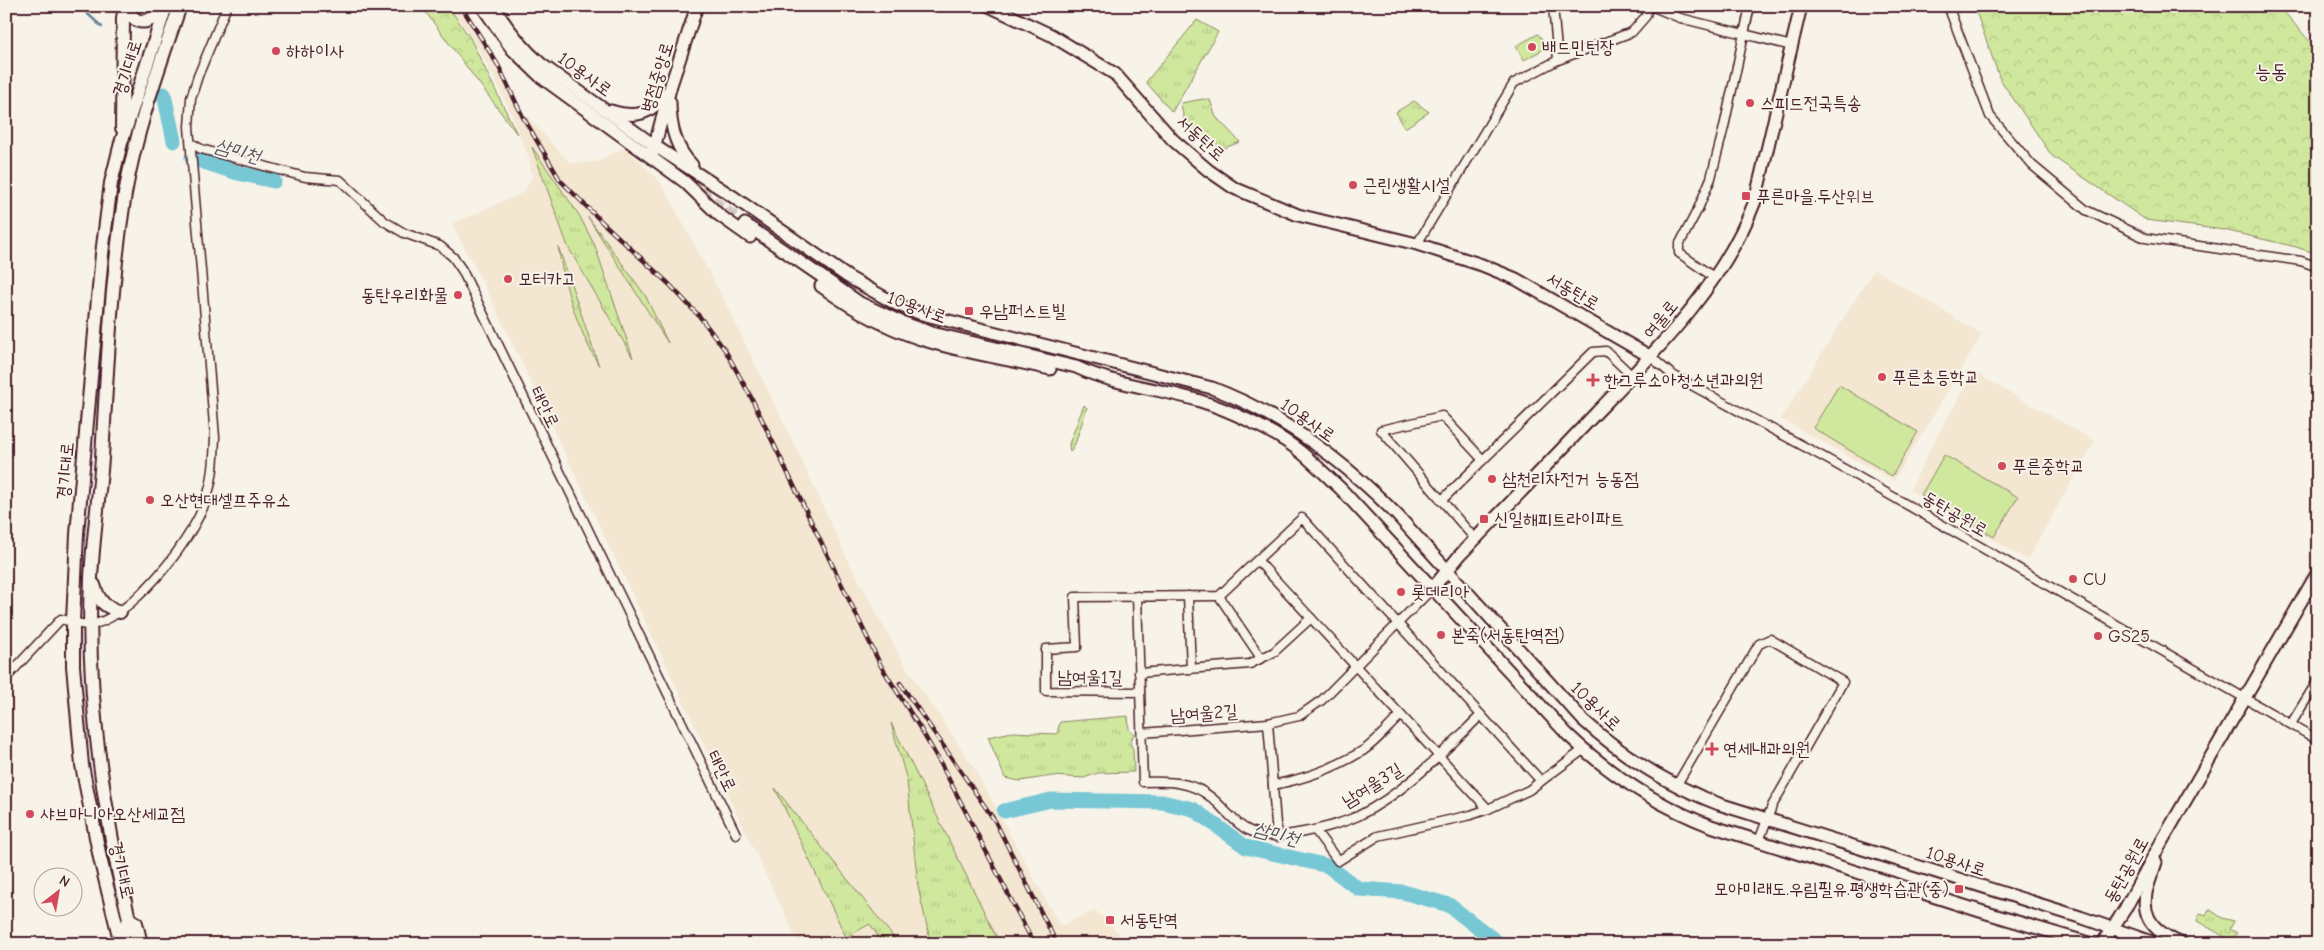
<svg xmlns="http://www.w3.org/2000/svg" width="2324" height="950" font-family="'Comic Neue','Poor Story',sans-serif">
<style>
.built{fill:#f3e7d2}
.grass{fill:url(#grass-tufts);stroke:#8c8464}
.forest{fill:url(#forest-crowns);stroke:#8c8464}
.pitch{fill:#cfe89d;stroke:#8c8464}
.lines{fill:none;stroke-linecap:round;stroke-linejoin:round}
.stream{stroke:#668491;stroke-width:2.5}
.river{stroke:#78c7d5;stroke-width:15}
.secondary-tunnel{stroke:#d4c9c2;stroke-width:11;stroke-dasharray:11 5.5;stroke-linecap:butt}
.street-casing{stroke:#4a1f2b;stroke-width:11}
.secondary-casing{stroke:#4a1f2b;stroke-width:15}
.primary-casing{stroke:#4a1f2b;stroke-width:16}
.street{stroke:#f7f3e8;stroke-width:8}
.secondary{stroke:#f7f3e8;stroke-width:11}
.primary{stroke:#f7f3e8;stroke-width:12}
.rail-casing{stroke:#4a1f2b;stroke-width:4.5}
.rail{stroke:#f7f3e8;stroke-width:2.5;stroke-dasharray:8;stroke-linecap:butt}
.poi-dot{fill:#d1495b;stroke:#f7f3e8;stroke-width:2}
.labels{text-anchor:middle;stroke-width:4;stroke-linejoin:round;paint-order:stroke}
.poi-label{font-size:18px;fill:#4a1f2b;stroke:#f7f3e8;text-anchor:start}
.street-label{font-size:18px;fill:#4a1f2b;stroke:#f7f3e8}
.water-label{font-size:19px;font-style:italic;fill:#58515e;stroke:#f7f3e8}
.quarter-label{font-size:20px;fill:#4a1f2b;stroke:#f7f3e8}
</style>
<defs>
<pattern id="grass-tufts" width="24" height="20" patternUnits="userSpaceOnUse" patternTransform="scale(1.25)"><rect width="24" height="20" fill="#cfe89d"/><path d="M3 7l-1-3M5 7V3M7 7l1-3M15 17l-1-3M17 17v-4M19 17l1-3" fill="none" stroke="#b3c787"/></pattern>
<pattern id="forest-crowns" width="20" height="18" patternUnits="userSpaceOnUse" patternTransform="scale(1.25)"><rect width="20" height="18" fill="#cfe89d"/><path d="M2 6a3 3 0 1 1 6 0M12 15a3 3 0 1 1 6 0" fill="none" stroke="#b3c787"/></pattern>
</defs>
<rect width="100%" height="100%" fill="#f7f3e8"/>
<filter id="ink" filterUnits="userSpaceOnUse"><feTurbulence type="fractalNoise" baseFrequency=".02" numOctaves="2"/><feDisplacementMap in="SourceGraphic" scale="10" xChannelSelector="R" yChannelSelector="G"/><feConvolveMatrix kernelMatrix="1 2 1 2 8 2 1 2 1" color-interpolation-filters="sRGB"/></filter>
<g filter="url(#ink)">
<g class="built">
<path d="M451,6H465L481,31L523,112L570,163L596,162L625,147L660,181L719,290L798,452L848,560L903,662L972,764L1060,926L1095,910L1118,932L1126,944H799L485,286L452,224L524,192L532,178L529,158L507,104L482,55Z"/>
<path d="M1874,269L1982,334L1894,481L1781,419Z"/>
<path d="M1974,372L2095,441L2027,560L1910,490L1937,436Z"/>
</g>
<g class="grass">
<path d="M1197,20L1218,32L1172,112L1146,82Z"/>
<path d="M1203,99L1210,100L1216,117L1240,142L1219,150C1196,135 1184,132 1181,103Z"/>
<path d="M1414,101L1429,112L1405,128L1396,112Z"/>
<path d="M532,147L579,215L595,246L633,358L568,247Z"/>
<path d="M588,217L645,295L668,343Z"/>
<path d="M558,246L599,366C578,329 564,288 558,246Z"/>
<path d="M1128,716L1129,730L1134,734L1130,743L1133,749L1134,772L1098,773L1084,778L1052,776L1020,781L1005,778L988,737L1012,732L1057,734L1060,722Z"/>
<path d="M891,723L907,755L1000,944H931L918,887L907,781Z"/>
<path d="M775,788L899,944H883L870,924L846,937Z"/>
<path d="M2209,909L2222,918L2234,921L2230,929L2237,933L2232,941L2197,921L2200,913L2206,915Z"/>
</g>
<g class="forest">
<path d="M421,6H448L470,38L517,134Z"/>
<path d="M1974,6H2279L2318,51V254L2296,247L2224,230L2146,220L2052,156L2000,79Z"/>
<path d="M1084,405L1087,408L1075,444L1070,452L1069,444Z"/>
</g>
<g class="pitch">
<path d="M1538,34L1548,47L1524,60L1516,46Z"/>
<path d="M1839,385L1918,432L1892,476L1813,428Z"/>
<path d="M1944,455L2018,497L1994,537L1921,495Z"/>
</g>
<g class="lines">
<path class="stream" d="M79,6L102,27"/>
<g class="river">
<path d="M164,94L174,141"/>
<path d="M192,158L238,173L274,181"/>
<path d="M1004,811L1051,800L1162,802L1193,809L1246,847L1328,866L1359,889L1403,892L1449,905L1499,944"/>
</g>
<g class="secondary-tunnel">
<path d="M650,149L710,192"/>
<path d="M699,191L745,224"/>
</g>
<defs>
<g id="street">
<path d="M1553,6L1558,60"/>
<path d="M1651,6L1680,18L1792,46"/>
<path d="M1948,6L1990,116L2032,165L2086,210L2145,238L2301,261L2318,267"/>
<path d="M191,143L201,149L305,177L340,180L384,221L404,233L440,246L453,257L462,270L736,834"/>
<path d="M1417,244L1514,83L1558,60L1632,32L1646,16L1648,6"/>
<path d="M1715,278L1679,253V245L1698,209L1711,178L1724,127L1750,6"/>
<path d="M1651,357L1671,374L1827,459L2318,740"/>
<path d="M1441,501L1593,352L1606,351L1632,376"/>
<path d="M1475,539L1381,430L1442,416L1483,460"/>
<path d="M1258,561L1488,809"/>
<path d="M1137,596L1143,782C1168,781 1192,781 1212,798C1224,808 1234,823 1248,830C1267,839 1284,836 1304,832C1321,829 1342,823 1358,816C1405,793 1444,751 1481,715"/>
<path d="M1188,596L1191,669"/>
<path d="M1219,596L1261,658"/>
<path d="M1139,673L1250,664L1274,652L1311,618"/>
<path d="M6,678L61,619C70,621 85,627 95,624C137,612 196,536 208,494C214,475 214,456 215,437L189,127L191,98L198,76L227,6"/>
<path d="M1140,692L1046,691V649L1077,647L1075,597L1219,596L1302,518L1541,781"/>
<path d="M1268,723L1277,837"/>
<path d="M2291,724L2318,680"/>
<path d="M1142,733L1268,723L1299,716L1322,700L1432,589"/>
<path d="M1273,785C1305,779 1337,767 1364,750C1377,741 1389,726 1401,715"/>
<path d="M1676,786L1759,644L1770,639L1843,682L1772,806L1759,841"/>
<path d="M1315,830L1338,861L1378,836L1471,815L1488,809L1529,790L1583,750"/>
</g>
<g id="secondary">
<path d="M482,6L512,49L541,77L685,182L719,215L750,237"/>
<path d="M493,6C507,28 521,47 541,64L655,146L732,196L848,277L896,304L922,314L1212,388C1283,415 1345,462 1398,516L1583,720C1624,757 1668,785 1719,804L2083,918L2157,944"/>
<path d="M989,6L1051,35L1115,74L1173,140L1208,170L1234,188L1298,215L1417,244L1482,265L1516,279L1651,357"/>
<path d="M670,102C670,125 675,148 692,165"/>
<path d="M611,111C637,119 651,114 666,93"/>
<path d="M653,152L671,85L697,6"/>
<path d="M745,224L860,303L901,322L932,333L1076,367C1114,385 1157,388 1197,400C1230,410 1275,431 1302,453C1315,464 1328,477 1341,489L1567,734C1610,775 1656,805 1711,826L1980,911L2092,944"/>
<path d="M821,286C855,311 893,332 934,343C972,354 1012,360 1050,369"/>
<path d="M1432,589L1460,555C1506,507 1552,460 1597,412C1658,349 1723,285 1755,201L1801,6"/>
<path d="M2156,862C2153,872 2148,883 2146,893C2141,921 2159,934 2182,944"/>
<path d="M2102,944L2125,909L2162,841L2318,572"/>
</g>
<g id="primary">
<path d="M126,6C137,30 148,22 165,10"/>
<path d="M122,128L123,18L125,6"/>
<path d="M94,585C99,602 104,606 120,612"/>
<path d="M129,919L136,923L141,944"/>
<path d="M121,944L100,858L82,765L73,666V621L77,534L102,254L111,183L121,143L166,6"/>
<path d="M131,944L127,925L129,919C102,807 86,694 91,578C93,538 99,498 102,458C107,370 111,281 125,194C136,130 159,67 180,6"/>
</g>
</defs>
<use href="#street" class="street-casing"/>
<use href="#secondary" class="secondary-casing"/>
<use href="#primary" class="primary-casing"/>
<use href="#street" class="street"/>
<use href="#secondary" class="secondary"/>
<use href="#primary" class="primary"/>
<defs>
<g id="rail">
<path d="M461,6L498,65L523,117L560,180L602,222L669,284L700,317L725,350L752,399L881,666L920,728L941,764L1034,944"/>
<path d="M900,683L995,821L1057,944"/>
</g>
</defs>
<use href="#rail" class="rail-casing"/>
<use href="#rail" class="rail"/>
</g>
</g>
<g class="poi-dot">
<circle cx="1532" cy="47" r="5"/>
<circle cx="276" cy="51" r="5"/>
<circle cx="1750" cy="103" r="5"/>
<circle cx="1353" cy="185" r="5"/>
<rect x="1741" y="191" width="10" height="10" rx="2.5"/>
<circle cx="508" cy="279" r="5"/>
<circle cx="458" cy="295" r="5"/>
<rect x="964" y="306" width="10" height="10" rx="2.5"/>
<circle cx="1882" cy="377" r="5"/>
<path d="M1590.5 372.5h5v5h5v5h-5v5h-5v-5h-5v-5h5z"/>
<circle cx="2002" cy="466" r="5"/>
<circle cx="1492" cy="479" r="5"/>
<circle cx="150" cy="500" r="5"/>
<rect x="1479" y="514" width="10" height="10" rx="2.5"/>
<circle cx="2073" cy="579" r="5"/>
<circle cx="1401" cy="592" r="5"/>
<circle cx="1441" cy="635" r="5"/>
<circle cx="2098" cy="636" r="5"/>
<path d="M1709.5 741.5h5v5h5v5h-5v5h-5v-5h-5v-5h5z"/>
<circle cx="30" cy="814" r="5"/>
<rect x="1954" y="884" width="10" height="10" rx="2.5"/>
<rect x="1105" y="915" width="10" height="10" rx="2.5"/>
</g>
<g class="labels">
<g class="poi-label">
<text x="1542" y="53">배드민턴장</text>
<text x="286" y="57">하하이사</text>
<text x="1760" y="109">스피드전국특송</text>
<text x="1363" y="191">근린생활시설</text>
<text x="1756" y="202">푸른마을.두산위브</text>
<text x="518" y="285">모터카고</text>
<text x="448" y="301" text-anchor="end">동탄우리화물</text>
<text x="979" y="317">우남퍼스트빌</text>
<text x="1892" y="383">푸른초등학교</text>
<text x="1604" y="386">한그루소아청소년과의원</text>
<text x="2012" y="472">푸른중학교</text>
<text x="1502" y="485">삼천리자전거 능동점</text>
<text x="160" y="506">오산현대셀프주유소</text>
<text x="1494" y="525">신일해피트라이파트</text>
<text x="2083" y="585">CU</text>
<text x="1411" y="598">롯데리아</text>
<text x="1451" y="641">본죽(서동탄역점)</text>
<text x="2108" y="642">GS25</text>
<text x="1723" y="755">연세내과의원</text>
<text x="40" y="820">샤브마니아오산세교점</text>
<text x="1949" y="895" text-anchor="end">모아미래도.우림필유.평생학습관(중)</text>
<text x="1120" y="926">서동탄역</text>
</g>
<g class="street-label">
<text transform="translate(127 68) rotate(-72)" y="6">경기대로</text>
<text transform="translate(585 74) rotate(36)" y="6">10용사로</text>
<text transform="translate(657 77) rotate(-73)" y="6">병점중앙로</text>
<text transform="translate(1201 138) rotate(42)" y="6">서동탄로</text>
<text transform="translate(1573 291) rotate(30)" y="6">서동탄로</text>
<text transform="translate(917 307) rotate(20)" y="6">10용사로</text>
<text transform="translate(1660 319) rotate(-50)" y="6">여울로</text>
<text transform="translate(545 407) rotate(64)" y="6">태안로</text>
<text transform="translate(1308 420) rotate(35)" y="6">10용사로</text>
<text transform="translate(65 471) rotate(-85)" y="6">경기대로</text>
<text transform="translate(1955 514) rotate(30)" y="6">동탄공원로</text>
<text transform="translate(1090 677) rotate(1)" y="6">남여울1길</text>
<text transform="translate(1596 706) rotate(44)" y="6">10용사로</text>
<text transform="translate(1204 713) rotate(-4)" y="6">남여울2길</text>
<text transform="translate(722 771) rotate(64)" y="6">태안로</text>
<text transform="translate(1372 785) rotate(-32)" y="6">남여울3길</text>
<text transform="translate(1956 861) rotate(18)" y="6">10용사로</text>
<text transform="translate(122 870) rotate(77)" y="6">경기대로</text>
<text transform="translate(2126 870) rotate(-61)" y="6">동탄공원로</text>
</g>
<g class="water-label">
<text transform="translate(238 150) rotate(16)" y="7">삼미천</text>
<text transform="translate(1277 833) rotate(15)" y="7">삼미천</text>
</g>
<g class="quarter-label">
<text x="2271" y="78">능동</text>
</g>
</g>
<rect width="2324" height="950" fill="none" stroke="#f7f3e8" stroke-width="25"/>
<rect x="12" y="12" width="2299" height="925" fill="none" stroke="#4a1f2b" stroke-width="2" filter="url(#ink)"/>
<g transform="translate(58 892) rotate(31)"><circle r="24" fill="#f7f3e8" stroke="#b29e9c"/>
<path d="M0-4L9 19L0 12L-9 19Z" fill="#d1495b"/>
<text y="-8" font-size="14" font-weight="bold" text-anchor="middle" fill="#4a1f2b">N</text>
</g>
</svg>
